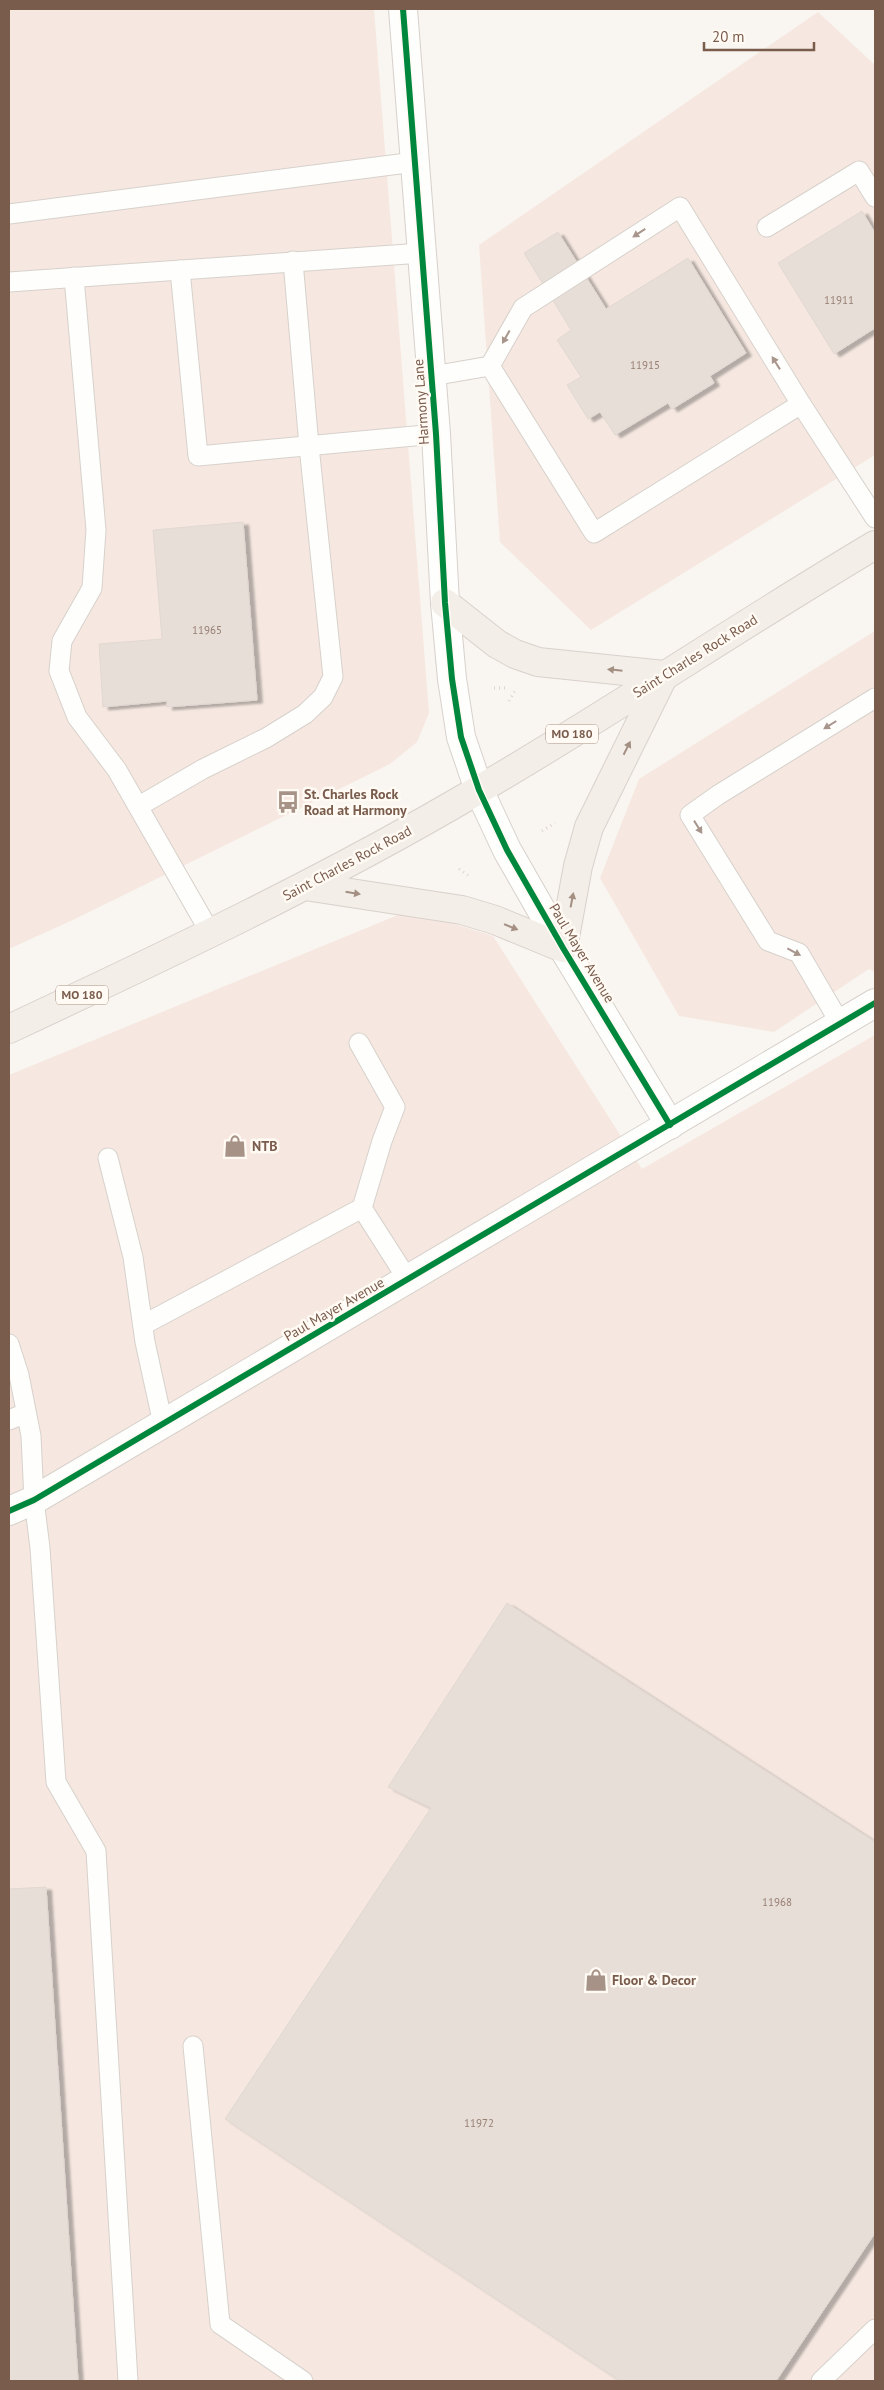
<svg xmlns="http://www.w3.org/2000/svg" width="884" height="2390" font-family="'PT Sans',sans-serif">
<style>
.commercial{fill:#f6e8e1}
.building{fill:#e6ded7;stroke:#e2d8d2;filter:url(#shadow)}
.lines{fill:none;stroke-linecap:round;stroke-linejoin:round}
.lane-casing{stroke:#d7d1cb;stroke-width:21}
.street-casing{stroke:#d7d1cb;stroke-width:30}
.primary-casing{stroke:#dad1cc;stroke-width:30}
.path{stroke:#dcd5d0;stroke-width:3;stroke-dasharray:1 4;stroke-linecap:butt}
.lane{stroke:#fefefd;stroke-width:19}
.street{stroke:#fefefd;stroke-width:28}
.primary{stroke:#f3eee8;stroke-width:28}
.cycleway-casing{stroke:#fffaf3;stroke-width:9}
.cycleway{stroke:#00873e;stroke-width:6}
.oneway{fill:#a8958b}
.oneway2{fill:#a48f83}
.labels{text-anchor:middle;stroke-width:5;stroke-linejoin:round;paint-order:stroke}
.number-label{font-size:11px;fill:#977e72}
.shield{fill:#fffaf3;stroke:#a28b7f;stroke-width:1}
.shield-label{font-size:12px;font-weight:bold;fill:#7a5c4d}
.street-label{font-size:14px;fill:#7a5c4d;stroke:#fffaf3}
.poi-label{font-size:14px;font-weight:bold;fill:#7a5c4d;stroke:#fffaf3;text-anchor:start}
</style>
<defs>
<filter id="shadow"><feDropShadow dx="5.5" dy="3" stdDeviation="1" flood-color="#0004"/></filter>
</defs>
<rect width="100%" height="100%" fill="#f9f5f0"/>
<g class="commercial">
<path d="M9,9H374L429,713L417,742L390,764L75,919L9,949Z"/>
<path d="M818,12L875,65V455L591,630L500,542L479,245Z"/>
<path d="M875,631V972L869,969L774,1032L679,1016L600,878L639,779Z"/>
<path d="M410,910L493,936L642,1169L875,1035V2381H9V1075Z"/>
</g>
<g class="building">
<path d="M862,211L875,233V328L834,354L778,263Z"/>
<path d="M558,232L606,309L688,258L746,353L710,376L714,383L672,409L668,403L615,435L600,412L588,419L567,385L581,377L557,340L571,330L524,253Z"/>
<path d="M243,522L257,700L167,707V701L103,707L99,644L162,639L153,530Z"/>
<path d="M507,1603L875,1842V2233L776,2381H620L225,2119L431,1808L388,1787Z"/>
<path d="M46,1887L78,2381H9V1889Z"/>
</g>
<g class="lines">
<defs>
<g id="lane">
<path d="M9,214L415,162"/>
<path d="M767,227L859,171L875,197"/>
<path d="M180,270L198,456L436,434"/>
<path d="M74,277L96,530L92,588L62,641L59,671L77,717L117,770L211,934"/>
<path d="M9,282L422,253"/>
<path d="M490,366L523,308L680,207L801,404"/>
<path d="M432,376L490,366L594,533L801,404L875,518"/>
<path d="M139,806L203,769L266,738L305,714L323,697L333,677L309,446L293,261"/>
<path d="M840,1023L799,953L768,941L690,815L718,795L875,698"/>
<path d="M359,1043L395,1107L382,1141L362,1208L408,1280"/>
<path d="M108,1158L133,1257L145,1342L163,1424"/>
<path d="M143,1325L362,1208"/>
<path d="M9,1344L19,1375L31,1436L34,1500L40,1548L56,1782L96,1851L128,2381"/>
<path d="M9,1420L26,1413"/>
<path d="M193,2046L220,2324L303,2381"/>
<path d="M821,2381L875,2329"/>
</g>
<g id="street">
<path d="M403,9L436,434L445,603L452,679L461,737L479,790L507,850L563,948L670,1125"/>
<path d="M9,1511L34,1500L875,1003"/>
</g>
<g id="primary">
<path d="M445,603L497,644L515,654L538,662L664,675"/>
<path d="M305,886L462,910L495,920L563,948L578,866L589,827L663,677"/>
<path d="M9,1029C169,954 328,879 480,789C614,711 742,624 875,545"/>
</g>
</defs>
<use href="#lane" class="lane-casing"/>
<use href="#street" class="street-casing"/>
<use href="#primary" class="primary-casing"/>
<g class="path">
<path d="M494,688H506"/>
<path d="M509,701L516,689"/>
<path d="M542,831L555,823"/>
<path d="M459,869L469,876"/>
</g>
<use href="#lane" class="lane"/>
<use href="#street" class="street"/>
<use href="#primary" class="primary"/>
<defs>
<g id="cycleway">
<path d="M403,9L436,434L445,603L452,679L461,737L479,790L507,850L563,948L670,1125"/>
<path d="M9,1511L34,1500L875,1003"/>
</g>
</defs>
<use href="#cycleway" class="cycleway-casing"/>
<use href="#cycleway" class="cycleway"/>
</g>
<defs><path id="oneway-solid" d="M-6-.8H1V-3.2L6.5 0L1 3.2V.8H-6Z" transform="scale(1.25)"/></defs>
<g class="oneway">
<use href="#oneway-solid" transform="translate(639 233) rotate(147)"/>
<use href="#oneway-solid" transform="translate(506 337) rotate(119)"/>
<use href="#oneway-solid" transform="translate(776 363) rotate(-122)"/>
<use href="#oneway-solid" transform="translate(830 725) rotate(148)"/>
<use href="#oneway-solid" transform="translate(698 827) rotate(58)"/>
<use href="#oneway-solid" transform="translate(794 952) rotate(28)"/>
</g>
<g class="oneway2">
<use href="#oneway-solid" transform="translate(615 670) rotate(-174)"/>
<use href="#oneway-solid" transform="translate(627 748) rotate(-63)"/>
<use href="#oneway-solid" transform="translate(353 893) rotate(9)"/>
<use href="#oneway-solid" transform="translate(572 900) rotate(-79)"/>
<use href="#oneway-solid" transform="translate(511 927) rotate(22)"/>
</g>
<defs>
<symbol id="bus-bare" viewBox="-9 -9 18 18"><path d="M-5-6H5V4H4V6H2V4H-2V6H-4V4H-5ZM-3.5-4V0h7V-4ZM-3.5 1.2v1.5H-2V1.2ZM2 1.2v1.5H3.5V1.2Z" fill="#a69286" stroke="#fffaf3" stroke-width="2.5" paint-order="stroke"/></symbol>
<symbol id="shop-bare" viewBox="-9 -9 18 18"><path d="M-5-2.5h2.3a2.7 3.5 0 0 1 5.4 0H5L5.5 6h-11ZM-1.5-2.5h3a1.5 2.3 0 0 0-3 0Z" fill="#a69286" stroke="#fffaf3" stroke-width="2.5" paint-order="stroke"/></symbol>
</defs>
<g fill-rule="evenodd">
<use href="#bus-bare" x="272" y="786" width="32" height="32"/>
<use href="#shop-bare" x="219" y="1130" width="32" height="32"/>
<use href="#shop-bare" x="580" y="1964" width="32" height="32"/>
</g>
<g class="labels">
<g class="number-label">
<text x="839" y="304">11911</text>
<text x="645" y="369">11915</text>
<text x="207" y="634">11965</text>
<text x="777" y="1906">11968</text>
<text x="479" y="2127">11972</text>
</g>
<g class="shield">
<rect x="546" y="724.5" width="52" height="19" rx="4"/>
<rect x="56" y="985.5" width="52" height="19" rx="4"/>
</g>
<g class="shield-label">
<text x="572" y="738">MO 180</text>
<text x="82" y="999">MO 180</text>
</g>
<g class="street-label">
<text transform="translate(421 402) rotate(-94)" y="5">Harmony Lane</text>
<text transform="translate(695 656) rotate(-32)" y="5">Saint Charles Rock Road</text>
<text transform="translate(347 863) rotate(-28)" y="5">Saint Charles Rock Road</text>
<text transform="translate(582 953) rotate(59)" y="5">Paul Mayer Avenue</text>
<text transform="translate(334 1309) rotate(-30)" y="5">Paul Mayer Avenue</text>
</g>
<g class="poi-label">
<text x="304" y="799">St. Charles Rock<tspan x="304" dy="16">Road at Harmony</tspan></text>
<text x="252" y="1151">NTB</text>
<text x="612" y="1985">Floor &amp; Decor</text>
</g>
</g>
<rect width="884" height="2390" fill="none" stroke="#7a5c4d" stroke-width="20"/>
<path d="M704 42v8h110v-8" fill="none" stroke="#7a5c4d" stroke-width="2.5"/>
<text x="712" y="42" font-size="15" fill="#7a5c4d" stroke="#fffaf3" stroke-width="4" paint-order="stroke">20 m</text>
</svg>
